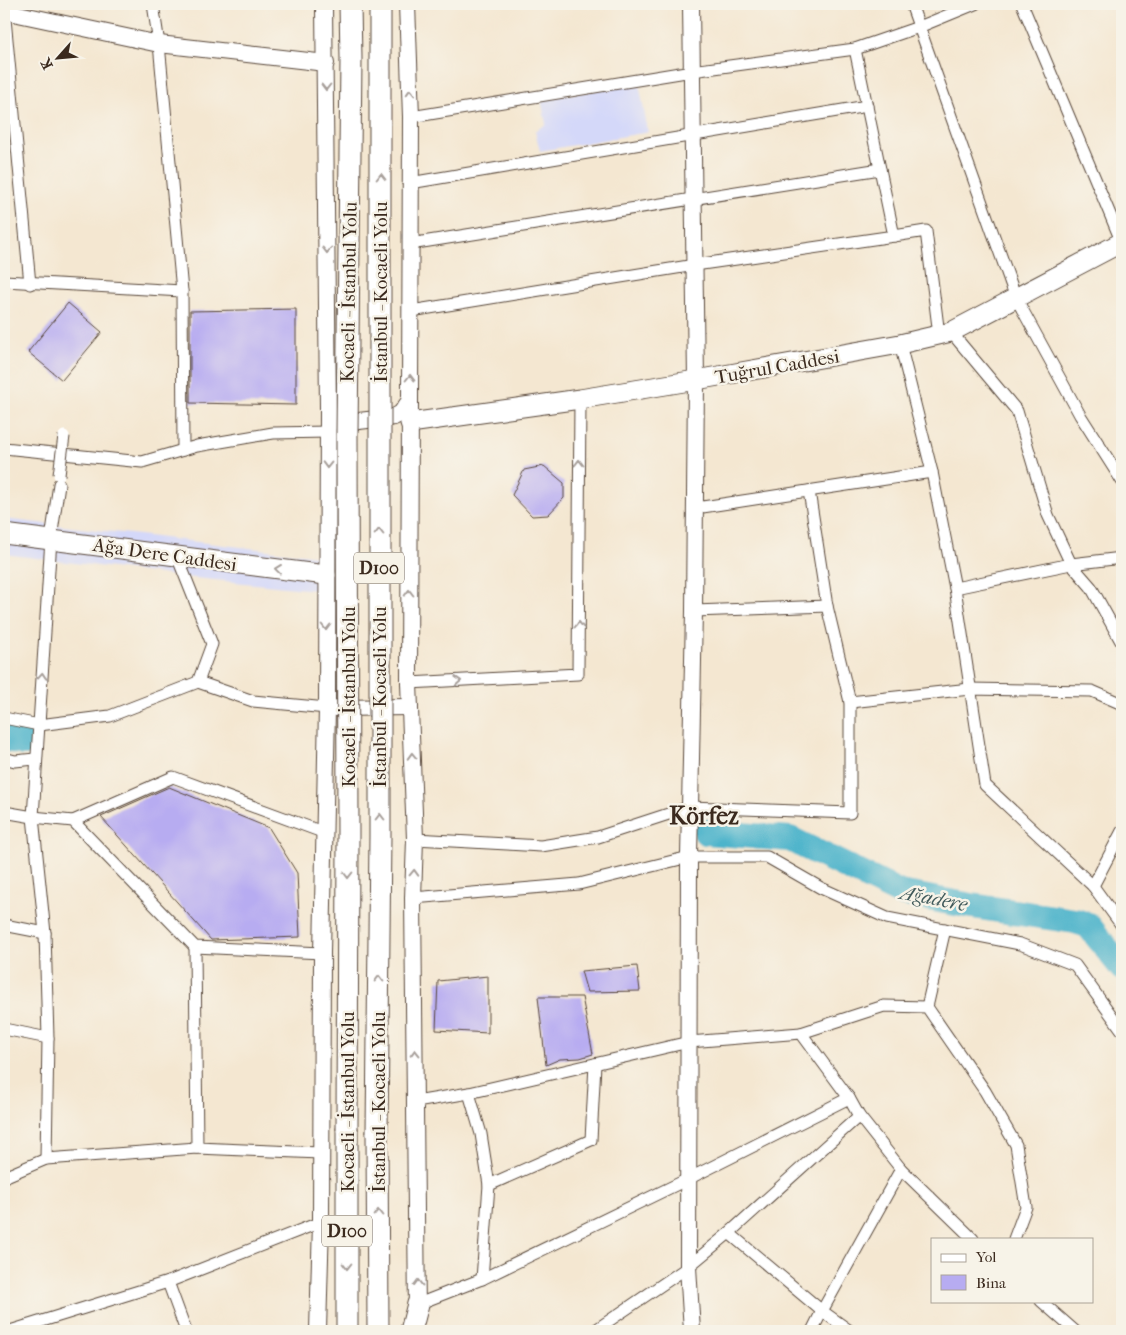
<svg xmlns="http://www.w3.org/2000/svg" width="1126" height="1335" font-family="'IM FELL French Canon',serif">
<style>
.built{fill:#d4d8f9}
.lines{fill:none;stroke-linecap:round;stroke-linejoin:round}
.river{stroke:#4db4cb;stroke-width:26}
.building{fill:#b7acf1}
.street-casing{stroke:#574639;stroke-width:13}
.secondary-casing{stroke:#574639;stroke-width:18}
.primary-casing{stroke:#574639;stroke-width:21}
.highway-casing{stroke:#574639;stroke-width:23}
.street{stroke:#fff;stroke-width:11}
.secondary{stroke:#fff;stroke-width:16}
.primary{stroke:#fff;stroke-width:19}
.highway{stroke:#fff;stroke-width:21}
.street-bridge-casing{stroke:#574639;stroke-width:13;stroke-linecap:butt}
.highway-bridge-casing{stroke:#574639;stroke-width:23;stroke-linecap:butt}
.street-bridge{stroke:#fff;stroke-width:11}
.highway-bridge{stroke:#fff;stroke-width:21}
.oneway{stroke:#a79f9a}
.labels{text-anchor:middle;stroke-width:5;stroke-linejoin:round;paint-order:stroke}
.shield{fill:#f7f3e8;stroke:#73665b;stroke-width:1}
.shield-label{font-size:18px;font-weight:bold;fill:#3b2a1e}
.street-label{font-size:19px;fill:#3b2a1e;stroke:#f7f3e8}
.water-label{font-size:20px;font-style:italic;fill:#415a5b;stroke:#f7f3e8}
.district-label{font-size:24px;font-weight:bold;fill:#3b2a1e;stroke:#f7f3e8}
</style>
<rect width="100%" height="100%" fill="#f7f3e8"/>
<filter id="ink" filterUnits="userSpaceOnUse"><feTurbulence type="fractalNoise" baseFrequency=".02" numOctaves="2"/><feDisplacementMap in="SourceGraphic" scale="10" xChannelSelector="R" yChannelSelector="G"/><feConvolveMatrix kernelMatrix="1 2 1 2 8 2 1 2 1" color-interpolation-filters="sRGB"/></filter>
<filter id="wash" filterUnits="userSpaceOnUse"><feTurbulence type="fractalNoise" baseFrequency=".0096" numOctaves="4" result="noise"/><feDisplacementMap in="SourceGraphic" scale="20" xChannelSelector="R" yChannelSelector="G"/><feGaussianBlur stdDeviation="1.12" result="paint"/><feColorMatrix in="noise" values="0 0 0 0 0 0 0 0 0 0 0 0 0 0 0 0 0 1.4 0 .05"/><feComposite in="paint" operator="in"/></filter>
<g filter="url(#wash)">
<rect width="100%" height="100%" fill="#f4e7d1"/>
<g class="built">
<path d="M639,83L648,132L540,151L535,131L546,124L541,99Z"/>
<path d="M4,519L326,557V591L184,577L4,554Z"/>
</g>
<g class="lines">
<g class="river">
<path d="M4,738L25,743"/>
<path d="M706,832L790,839L900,893L972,906L1075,921L1088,925L1122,968"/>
</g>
</g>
<g id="blocks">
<g class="building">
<path d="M68,303L102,332L62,380L28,352Z"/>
<path d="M296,309V405L190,403V311Z"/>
<path d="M544,466L564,483V498L548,515L532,516L512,495L524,470Z"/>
<path d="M169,787L269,828L297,873L300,937L211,940L101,817Z"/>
<path d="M637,966L640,991L587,992L581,971Z"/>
<path d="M488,976V1033L436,1030L438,981Z"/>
<path d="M538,997H582L593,1054L580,1058L560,1059L546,1065Z"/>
</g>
</g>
</g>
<g filter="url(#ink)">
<use href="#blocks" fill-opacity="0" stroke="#574639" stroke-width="1"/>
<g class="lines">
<defs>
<g id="street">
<path d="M911,4L1016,298L1080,415L1122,481"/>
<path d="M1022,4L1122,243"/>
<path d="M4,8L30,284"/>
<path d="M411,117L692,71L855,49L919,27L975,4"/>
<path d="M410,183L867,106"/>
<path d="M894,236L926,231L939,335"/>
<path d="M410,244L880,169"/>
<path d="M4,281L182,291L159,44L153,4"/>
<path d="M182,291L183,450"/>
<path d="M411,311L695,265L894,236L855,49"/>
<path d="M951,332L1017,411L1048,515L1071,564L1091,587L1122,643"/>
<path d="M900,344L932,472L955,588L985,785L1093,886L1122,926"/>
<path d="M4,448L142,462L197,446L273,433L328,432"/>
<path d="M809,491L827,606"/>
<path d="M696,508L932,472"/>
<path d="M955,588L1071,564L1122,558"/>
<path d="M198,682L253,701L327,708"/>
<path d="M409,683L578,674L580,399"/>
<path d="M850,702L970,689L1092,691L1122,704"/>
<path d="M4,718L39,725L110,716L198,682L212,644L177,556"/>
<path d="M4,758L15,761L35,759"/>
<path d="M4,812L33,817L73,821L195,947L322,953"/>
<path d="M73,821L173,777L325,833"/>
<path d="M415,839L541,846L598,837L690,807L850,813V702L827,606L694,611"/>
<path d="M1093,886L1122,831"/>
<path d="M413,898L579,884L689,857H767L821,888L887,918L1020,944L1075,965L1122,1030"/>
<path d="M4,925L45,933"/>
<path d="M195,947L197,1148"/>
<path d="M927,1007L945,929"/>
<path d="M4,1029L48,1038"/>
<path d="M801,1033L884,1006L927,1007L985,1091L1016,1145L1026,1207L1014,1239"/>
<path d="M469,1093L481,1134L489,1185L482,1279"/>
<path d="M416,1102L469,1093L689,1042L801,1033L849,1098L859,1116L901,1169L973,1239"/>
<path d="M46,1159L48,1038L45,933L33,817L51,539L59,484"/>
<path d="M4,1177L46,1159L197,1148L320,1153"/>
<path d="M489,1185L591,1140L595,1064"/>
<path d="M729,1233L822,1311L850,1331"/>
<path d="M168,1282L186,1331"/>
<path d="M1041,1301L1075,1331"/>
<path d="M418,1304L482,1279L688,1179L849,1098"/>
<path d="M10,1331L168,1282L321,1222"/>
<path d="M594,1331L688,1267L729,1233L859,1116"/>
<path d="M812,1331L822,1311L901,1169"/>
</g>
<g id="secondary">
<path d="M407,4L411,117L409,683L415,839L413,898L417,1316"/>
<path d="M691,4L696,380L694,611L689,857L688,1267L692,1331"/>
<path d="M4,11L159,44L326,63"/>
<path d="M336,420L341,423L394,417L401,413L410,400"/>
<path d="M337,708L410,707"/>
<path d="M318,1331L321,1222L322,953L327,708L328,409L324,4"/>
</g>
<g id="primary">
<path d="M410,423L580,399L696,380L900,344L951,332L1122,242"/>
<path d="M4,534L326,575"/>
</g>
<g id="highway">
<path d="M347,1130V1331"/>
<path d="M377,1133L378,1331"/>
<path d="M411,1331L418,1304"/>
</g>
</defs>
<use href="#street" class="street-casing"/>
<use href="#secondary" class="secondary-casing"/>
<use href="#primary" class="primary-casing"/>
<use href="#highway" class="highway-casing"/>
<use href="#street" class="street"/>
<use href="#secondary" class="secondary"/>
<use href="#primary" class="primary"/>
<use href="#highway" class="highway"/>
<defs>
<path id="street-bridge" d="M59,475L64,436"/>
<g id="highway-bridge">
<path d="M347,1130L348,835L347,433L351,59L350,4"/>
<path d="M377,1133L380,836V4"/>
</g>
</defs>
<use href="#street-bridge" class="street-bridge-casing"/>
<use href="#highway-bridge" class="highway-bridge-casing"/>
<use href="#street-bridge" class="street-bridge"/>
<use href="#highway-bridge" class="highway-bridge"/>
</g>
<defs><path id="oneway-chevron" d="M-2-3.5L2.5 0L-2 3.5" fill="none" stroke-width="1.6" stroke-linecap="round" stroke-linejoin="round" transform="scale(1.25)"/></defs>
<g class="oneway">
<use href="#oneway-chevron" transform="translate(326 87) rotate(90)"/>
<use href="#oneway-chevron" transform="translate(410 93) rotate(-92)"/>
<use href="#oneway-chevron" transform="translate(381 177) rotate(-90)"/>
<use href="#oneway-chevron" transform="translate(327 250) rotate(90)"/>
<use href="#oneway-chevron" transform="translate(410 378) rotate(-90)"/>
<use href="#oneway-chevron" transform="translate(579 463) rotate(-90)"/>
<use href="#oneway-chevron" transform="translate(327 465) rotate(91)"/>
<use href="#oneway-chevron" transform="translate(379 532) rotate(-90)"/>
<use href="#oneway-chevron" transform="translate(278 569) rotate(-173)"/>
<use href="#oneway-chevron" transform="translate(409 593) rotate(-90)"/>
<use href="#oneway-chevron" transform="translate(579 625) rotate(-90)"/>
<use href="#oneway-chevron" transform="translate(326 627) rotate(90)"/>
<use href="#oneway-chevron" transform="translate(42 676) rotate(-86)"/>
<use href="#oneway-chevron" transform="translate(458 681) rotate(-3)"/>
<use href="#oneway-chevron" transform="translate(412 756) rotate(-92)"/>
<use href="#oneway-chevron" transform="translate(380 817) rotate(-90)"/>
<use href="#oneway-chevron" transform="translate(414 873) rotate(-88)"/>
<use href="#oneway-chevron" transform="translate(348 875) rotate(90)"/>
<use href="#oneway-chevron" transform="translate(379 979) rotate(-90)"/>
<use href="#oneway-chevron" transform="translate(415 1053) rotate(-91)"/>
<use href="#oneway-chevron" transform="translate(378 1213) rotate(-90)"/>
<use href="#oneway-chevron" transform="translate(347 1266) rotate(90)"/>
<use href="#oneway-chevron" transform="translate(418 1283) rotate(-91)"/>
</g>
</g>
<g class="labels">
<g class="shield">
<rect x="354" y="552.5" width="50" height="31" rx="4"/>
<rect x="322" y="1215.5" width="50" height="31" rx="4"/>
</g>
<g class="shield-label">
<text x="379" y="574">D100</text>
<text x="347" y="1237">D100</text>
</g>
<g class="street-label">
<text transform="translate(348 292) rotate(-89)" y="7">Kocaeli - İstanbul Yolu</text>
<text transform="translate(380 292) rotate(-90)" y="7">İstanbul - Kocaeli Yolu</text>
<text transform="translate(777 366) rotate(-10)" y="7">Tuğrul Caddesi</text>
<text transform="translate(165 554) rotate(8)" y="7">Ağa Dere Caddesi</text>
<text transform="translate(348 697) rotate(-90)" y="7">Kocaeli - İstanbul Yolu</text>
<text transform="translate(379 697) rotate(-90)" y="7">İstanbul - Kocaeli Yolu</text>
<text transform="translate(347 1102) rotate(-90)" y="7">Kocaeli - İstanbul Yolu</text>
<text transform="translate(378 1102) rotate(-90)" y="7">İstanbul - Kocaeli Yolu</text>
</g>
<g class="water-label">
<text transform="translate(934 898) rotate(11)" y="7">Ağadere</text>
</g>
<g class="district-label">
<text x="704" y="824">Körfez</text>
</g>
</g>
<rect width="1126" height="1335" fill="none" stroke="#f7f3e8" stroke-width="20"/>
<rect x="931" y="1238" width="162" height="65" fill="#f7f3e8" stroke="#aca397"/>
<rect x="941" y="1254" width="25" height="8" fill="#ffffff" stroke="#aca397"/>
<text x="976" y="1262" font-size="15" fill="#3b2a1e">Yol</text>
<rect x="941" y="1275" width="25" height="15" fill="#b7acf1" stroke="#aca397"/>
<text x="976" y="1288" font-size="15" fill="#3b2a1e">Bina</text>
<g transform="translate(58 58) rotate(243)" stroke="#f7f3e8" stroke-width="4" paint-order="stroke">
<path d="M0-4L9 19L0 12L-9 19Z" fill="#3b2a1e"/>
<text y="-8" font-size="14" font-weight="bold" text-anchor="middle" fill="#3b2a1e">K</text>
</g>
</svg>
